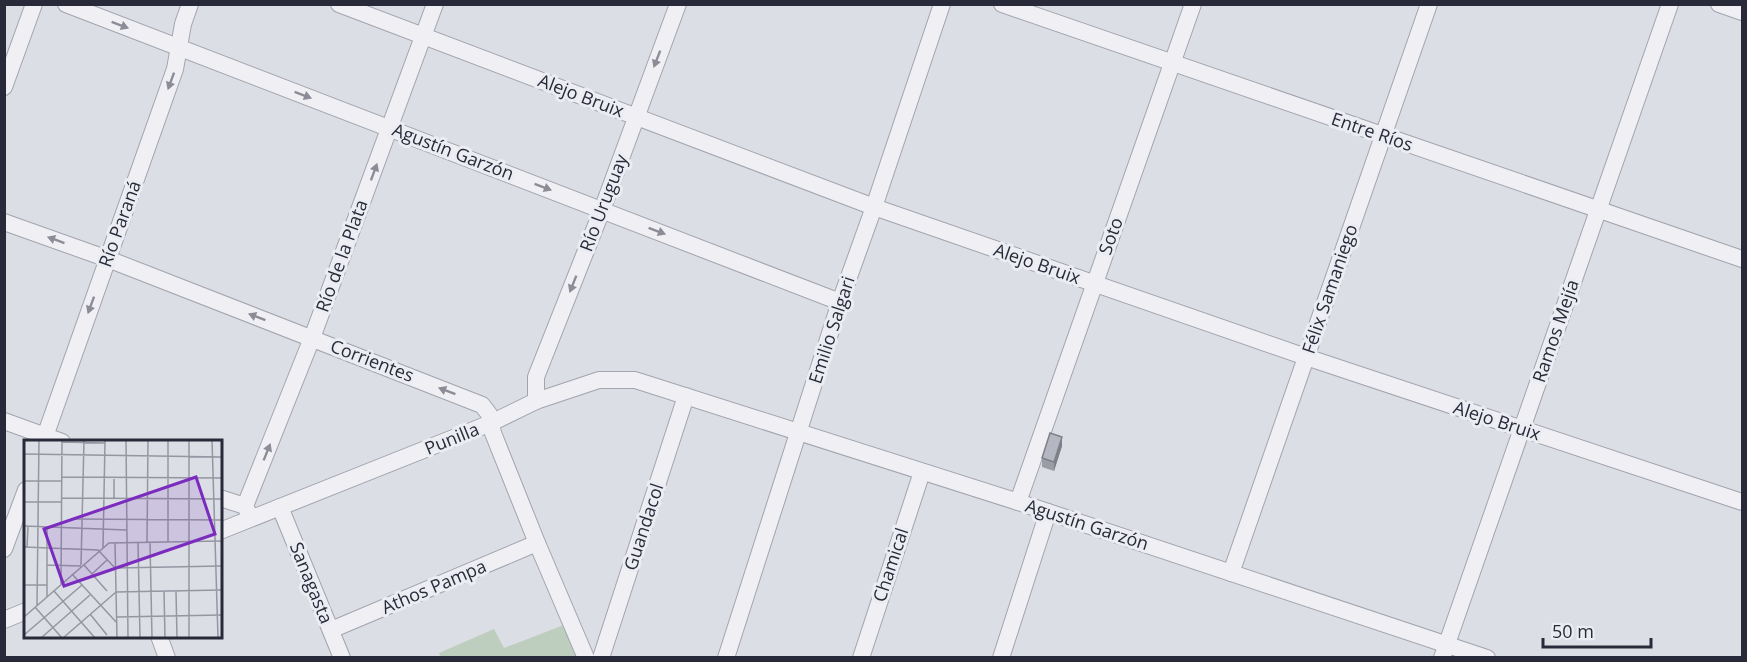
<svg xmlns="http://www.w3.org/2000/svg" width="1747" height="662" font-family="'Open Sans',sans-serif">
<style>
.green{fill:#becebe}
.lines{fill:none;stroke-linecap:round;stroke-linejoin:round}
.minor-casing{stroke:#a2a4ae;stroke-width:18}
.minor{stroke:#efeff4;stroke-width:16}
.wall{fill:#9b9da6}
.shaded-wall{fill:#7e7f87}
.building{fill:#b4b6c1;stroke:#7e7f87;stroke-width:1.5}
.oneway{fill:#8c8c97}
.labels{text-anchor:middle;stroke-width:6;stroke-linejoin:round;paint-order:stroke}
.street-label{font-size:18px;fill:#282a3a;stroke:#ebedf3}
.inset-road{fill:none;stroke:#9496a1;stroke-width:1.5}
.view{fill:#7b2cbf;fill-opacity:0.15;stroke:#7b2cbf;stroke-width:3}
.inset-edge{fill:none;stroke:#282a3a;stroke-width:3}
</style>
<rect width="100%" height="100%" fill="#dcdee5"/>
<path class="green" d="M564,625L578,657L441,658L439,653L494,629L504,648Z"/>
<g class="lines">
<defs>
<g id="minor">
<path d="M66,4L840,302"/>
<path d="M339,4L874,207L1306,357L1742,502"/>
<path d="M1002,4L1742,259"/>
<path d="M1719,4L1742,12"/>
<path d="M4,87L34,4"/>
<path d="M4,222L108,259L482,405L489,414L493,433L537,543L586,658"/>
<path d="M536,401V377L602,210L678,4"/>
<path d="M4,421L62,442"/>
<path d="M43,442L175,69L183,24L190,4"/>
<path d="M220,498L245,506L249,514"/>
<path d="M1018,502L1193,4"/>
<path d="M245,506L312,338L435,4"/>
<path d="M280,507L342,658"/>
<path d="M220,531L491,423L536,401L599,380H635L1018,502L1487,658"/>
<path d="M4,549L26,490"/>
<path d="M1231,573L1429,4"/>
<path d="M4,620L26,611"/>
<path d="M331,630L537,543"/>
<path d="M159,636L167,658"/>
<path d="M601,658L686,396"/>
<path d="M726,658L840,302L874,207L942,4"/>
<path d="M861,658L922,472"/>
<path d="M1001,658L1048,512"/>
<path d="M1442,658L1670,4"/>
</g>
</defs>
<use href="#minor" class="minor-casing"/>
<use href="#minor" class="minor"/>
</g>
<path class="wall" d="M1062,446L1054,471L1042,467V458Z"/>
<path class="shaded-wall" d="M1062,437V446L1054,471V462Z"/>
<path class="building" d="M1050,433L1062,437L1054,462L1042,458Z"/>
<defs><path id="oneway-solid" d="M-6-.8H1V-3.2L6.5 0L1 3.2V.8H-6Z" transform="scale(1.5)"/></defs>
<g class="oneway">
<use href="#oneway-solid" transform="translate(120 25) rotate(21)"/>
<use href="#oneway-solid" transform="translate(657 59) rotate(111)"/>
<use href="#oneway-solid" transform="translate(171 81) rotate(110)"/>
<use href="#oneway-solid" transform="translate(303 95) rotate(21)"/>
<use href="#oneway-solid" transform="translate(374 172) rotate(-70)"/>
<use href="#oneway-solid" transform="translate(543 187) rotate(21)"/>
<use href="#oneway-solid" transform="translate(657 231) rotate(21)"/>
<use href="#oneway-solid" transform="translate(56 240) rotate(-160)"/>
<use href="#oneway-solid" transform="translate(573 284) rotate(112)"/>
<use href="#oneway-solid" transform="translate(91 305) rotate(110)"/>
<use href="#oneway-solid" transform="translate(257 317) rotate(-159)"/>
<use href="#oneway-solid" transform="translate(447 391) rotate(-159)"/>
<use href="#oneway-solid" transform="translate(267 452) rotate(-68)"/>
</g>
<g class="labels">
<g class="street-label">
<text transform="translate(581 96) rotate(21)" y="6">Alejo Bruix</text>
<text transform="translate(1372 132) rotate(19)" y="6">Entre Ríos</text>
<text transform="translate(453 152) rotate(21)" y="6">Agustín Garzón</text>
<text transform="translate(604 203) rotate(-69)" y="6">Río Uruguay</text>
<text transform="translate(120 224) rotate(-70)" y="6">Río Paraná</text>
<text transform="translate(1111 236) rotate(-70)" y="6">Soto</text>
<text transform="translate(342 256) rotate(-70)" y="6">Río de la Plata</text>
<text transform="translate(1037 264) rotate(19)" y="6">Alejo Bruix</text>
<text transform="translate(1330 289) rotate(-71)" y="6">Félix Samaniego</text>
<text transform="translate(832 330) rotate(-72)" y="6">Emilio Salgari</text>
<text transform="translate(1556 331) rotate(-71)" y="6">Ramos Mejía</text>
<text transform="translate(372 361) rotate(21)" y="6">Corrientes</text>
<text transform="translate(1497 421) rotate(18)" y="6">Alejo Bruix</text>
<text transform="translate(452 439) rotate(-22)" y="6">Punilla</text>
<text transform="translate(1087 525) rotate(18)" y="6">Agustín Garzón</text>
<text transform="translate(644 527) rotate(-72)" y="6">Guandacol</text>
<text transform="translate(891 565) rotate(-72)" y="6">Chamical</text>
<text transform="translate(311 583) rotate(68)" y="6">Sanagasta</text>
<text transform="translate(434 587) rotate(-23)" y="6">Athos Pampa</text>
</g>
</g>
<g transform="translate(24 440)">
<rect width="198" height="198" fill="#dcdee5"/>
<path class="inset-road" d="M102,0L104,198M188,0L194,198M38,2L81,3M0,14L198,17M37,37L198,38M90,39V59M0,41H37M37,58L198,59M0,62H37M47,79L198,80M0,86L102,90M114,102L116,198M123,102L124,0M126,102L128,198M144,102V0M91,103L93,198M0,107L74,110L92,129M3,108L4,86M79,108L81,0M23,125L57,126M57,125L60,0M60,125L83,151M92,128L198,126M48,134L93,183M68,134L83,120M37,144L38,0M0,145H23M30,151L71,198M140,151L141,198M152,151L153,198M92,152L198,150M23,157V87M13,165L15,0M11,167L38,198M66,174L83,195M0,177L85,103L198,101M93,177L198,175M0,195L58,145M17,198L66,155M39,198L92,152M165,198V0"/>
<path class="view" d="M172,37L191,94L40,146L20,89Z"/>
<rect width="198" height="198" class="inset-edge"/>
</g>
<rect width="1747" height="662" fill="none" stroke="#282a3a" stroke-width="12"/>
<path d="M1543 638v9h108v-9" fill="none" stroke="#282a3a" stroke-width="3"/>
<text x="1552" y="638" font-size="18" fill="#282a3a" stroke="#ebedf3" stroke-width="4.5" paint-order="stroke">50 m</text>
</svg>
